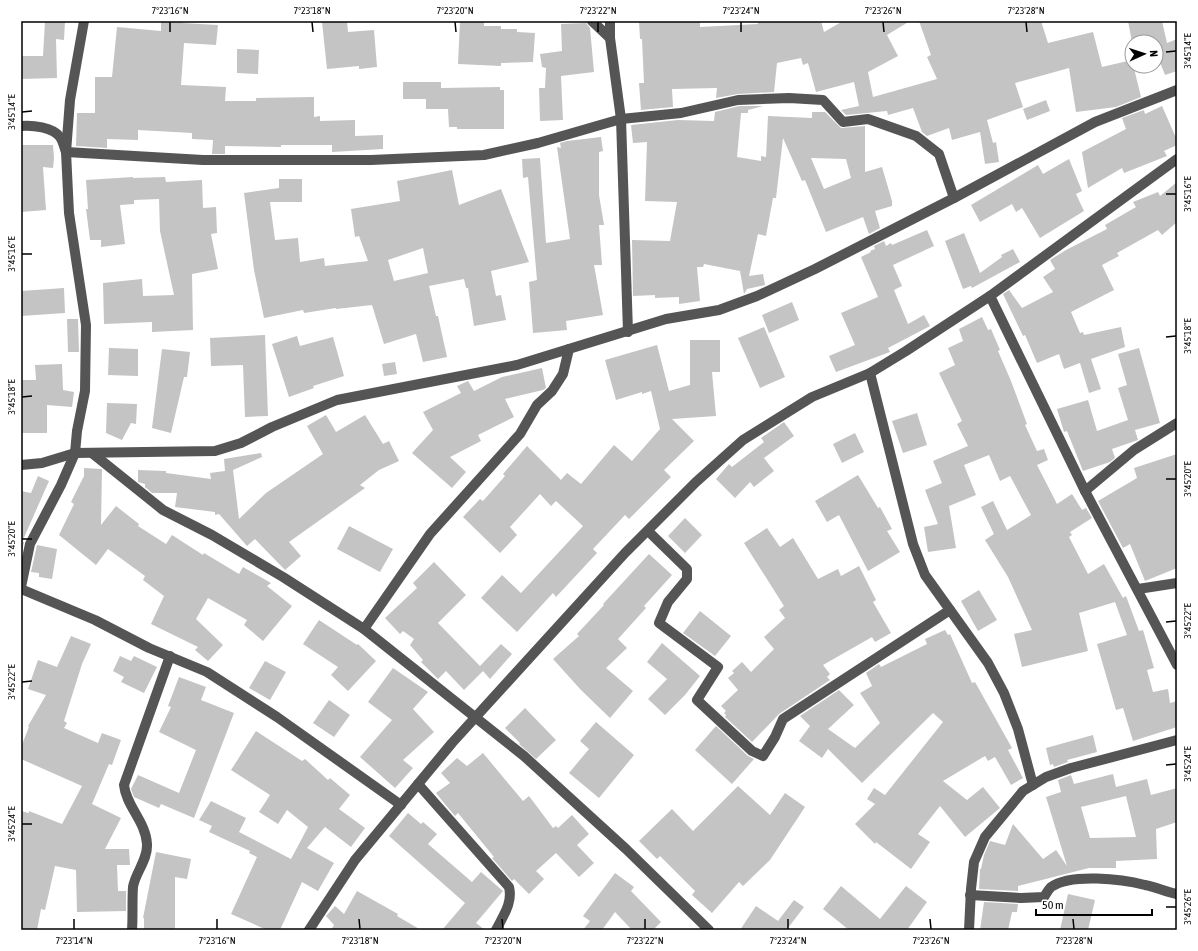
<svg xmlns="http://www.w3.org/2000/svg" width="1198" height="951" font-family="'Asap Condensed',sans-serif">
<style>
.building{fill:#c4c4c4;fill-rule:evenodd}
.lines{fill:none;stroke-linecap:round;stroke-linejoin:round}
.minor{stroke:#555;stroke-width:10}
.ticks{fill:none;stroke:#000;stroke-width:1.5}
.neatline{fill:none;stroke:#000;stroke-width:1.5}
.ticks-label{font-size:10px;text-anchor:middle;fill:#000}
</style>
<rect width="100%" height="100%" fill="#fff"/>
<g class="building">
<path d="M45,21H65L64,40L56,39L57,78L21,79V56H43Z"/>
<path d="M161,21H182V23L218,25L216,45L184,43L181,85L226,87L225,101H256V98L314,97V117L320,116V121L355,120V136L383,135V149L332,152V145H281V147L225,146V154H212L213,140L192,139V133L138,130V140L107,139V148L76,146L77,113H95V77H112L117,27L161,31Z"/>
<path d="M347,21L348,32L374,30L377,67L359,69V66L327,69L322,22Z"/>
<path d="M460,21L484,22V26H501V29H517V32L535,33L533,62L501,63V66L458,64Z"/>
<path d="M639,21H700V27L758,24L757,21H821L824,32L843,21H910L887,35L898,56L868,72L873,97L937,79L927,57L931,55L919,21H1041L1048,43L1093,32L1102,67L1132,60L1141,97L1116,107L1076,112L1069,68L1015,83L1023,107L987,120L993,143L996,142L999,162L985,164L980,132L952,140L949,128L927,136L922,132L913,108L888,115L887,111L846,115L841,110L859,106L854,82L816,92L808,63L803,65L801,58L777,63L774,92L738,94L716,98L717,88L672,89L673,107L641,110L639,83H644L642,39H640Z"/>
<path d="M1128,21H1162L1167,43L1177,39V71L1165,75L1156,52V38L1132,42Z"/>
<path d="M586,23L590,28L594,72L561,76L563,120L540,121L539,88H545L546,68L542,67L540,54L562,51L561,24Z"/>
<path d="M237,49L259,50L258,74L237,73Z"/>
<path d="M403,82H441V88L500,87V90H504V129H457V127H449L448,109H426V99H403Z"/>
<path d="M1046,100L1050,111L1027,120L1023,109Z"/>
<path d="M739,106H763L748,110V113H741L737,157L761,161V156L766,157L768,116L812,118V112H825L841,128L865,126V172L882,167L892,201V206L875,211L880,228L869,234L863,217L826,232L805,180L802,181L783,138L776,198H773L766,236L758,234L749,276L763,274L765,285L747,289L744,294L740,271L704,264L703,267H697L700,301L679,304V297L655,298V295L633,296L632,240L670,241L677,202L645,201L647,142L633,143L631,125L678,120L714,121L715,112ZM811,158L846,159L851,178L824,189Z"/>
<path d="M1162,106L1177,140V145L1164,151L1167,156L1124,173L1122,168L1088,188L1082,152L1126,129L1122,118L1144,110L1145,114Z"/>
<path d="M601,137L603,151L599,152V195L604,225H599L602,265H594L603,315L566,321L567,330L533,333L529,282L537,280L528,177L523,178L522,159L540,158L546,243L570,239L557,147L561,148L560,143L567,141Z"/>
<path d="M21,145H53L54,158L53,168L43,167L46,210L21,212Z"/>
<path d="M1069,159L1082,191L1076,194L1084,211L1040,238L1022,208L1016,212L1012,204L980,222L971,205L1038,165L1043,174Z"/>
<path d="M452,170L459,205L501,189L529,262L491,271L496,296L501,295L506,320L474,326L468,288H466L464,279L429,286L436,316H438L447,357L423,362L416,334L384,344L372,305L336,309V308L304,313L303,310L264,318L254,270L244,193L279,188V179H302V202H270L275,240L298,238L300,262L324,258L325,266L368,261L359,236L355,237L351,209L400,201L397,181ZM423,248L428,273L394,281L388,260Z"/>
<path d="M133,177V178L165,177L166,182L202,180L203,208L216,207L217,233L211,234L218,269L192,274L193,330L152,332V322L104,324L103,283L142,279L143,296L174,295L160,231L159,199L134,200V204L120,205L125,244L101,247V240H90L86,209H88L86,180Z"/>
<path d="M1177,182V222L1162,235L1158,230L1117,253L1119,256L1102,265L1114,290L1071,312L1080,333L1083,332L1084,335L1121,327L1125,347L1091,359L1101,389L1089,393L1080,363L1064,369L1059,354L1037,363L1025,335L1023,336L1003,294L1009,290L1022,308L1053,292L1043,277L1055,269L1050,260L1066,250L1107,229L1105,225L1136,207L1133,202L1158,192L1160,196Z"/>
<path d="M927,230L934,246L893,265L902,286L894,290L908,324L924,315L930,326L888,348L890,352L836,372L829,356L855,345L841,313L878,297L861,257L871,252L870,251L875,249L874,246L884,241L886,246L891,243L892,245Z"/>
<path d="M964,233L980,273L1002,257L1001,255L1013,249L1020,262L972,288L971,286L963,289L945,241Z"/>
<path d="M64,288L65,313L21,316V291Z"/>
<path d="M792,302L799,320L769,333L762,315Z"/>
<path d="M982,317L988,330L991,329L1000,350L998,351L1011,381L1027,424L1025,425L1037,451L1044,449L1048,460L1037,465L1057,504L1072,494L1082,510L1086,508L1092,518L1070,532L1072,535L1069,537L1088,574L1104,564L1123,598L1126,596L1139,631L1143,630L1154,668L1147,670L1153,692L1168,689L1170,703L1177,701V727L1133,741L1123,708L1116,710L1097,644L1127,635L1115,602L1079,613L1088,651L1022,667L1014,634L1032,630L1008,577L985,540L994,534L981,507L993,501L1007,530L1031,515L1010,476L1000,481L989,455L964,465L976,495L949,506L956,548L928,552L924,527L938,524L925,490L942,483L933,461L968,446L957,424L962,421L939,373L955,365L948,348L963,341L959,329Z"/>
<path d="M67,319H78L79,352H68Z"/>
<path d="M764,327L785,377L760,388L738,338Z"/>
<path d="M265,335L268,416L245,417L243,365L211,366L210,338Z"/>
<path d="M297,336L300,346L333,337L344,376L313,386L314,388L289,397L272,344Z"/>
<path d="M690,340H720V372H712L716,416L672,419L694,441L664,470L671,477L629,519L625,515L593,549L597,553L556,597L553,593L517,632L481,598L502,575L521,593L583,526L556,501L551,506L540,494L510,527L517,535L500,553L463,517L480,499L483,501L505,476L503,474L527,446L561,480L567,473L581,484L614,445L632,461L660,429L651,391L642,394V392L616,400L605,360L657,345L669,391L690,385Z"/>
<path d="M109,348L138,349V376L108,375Z"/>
<path d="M1139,348L1160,423L1135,430L1138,440L1112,449L1115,458L1110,462L1083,471L1067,431L1064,432L1057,409L1088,400L1097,431L1128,420L1118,388L1127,385L1118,354Z"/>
<path d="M162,349L190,352L187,377H184L171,433L152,428Z"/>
<path d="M395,362L397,374L384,376L382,364Z"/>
<path d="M62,364L63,390L74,392L72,407L47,405V433H21V380H36L35,365Z"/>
<path d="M542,368L546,388L543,390L505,399L514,417L478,435L481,441L450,457L466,472L452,488L412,453L433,430L423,412L461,393L457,386L468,381L474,391L502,377Z"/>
<path d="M107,403L137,404L136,424L131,423L122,440L106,433Z"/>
<path d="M917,413L927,445L903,453L892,421Z"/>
<path d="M326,415L336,432L365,415L383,444L389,441L399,461L379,470L360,485L365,488L289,542L301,556L285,570L255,539L247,546L219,514L215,515V512L175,507L177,493H152L145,487V484L138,482V470L166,471V473L211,479L210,473L225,471L224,459L261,453L262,457L233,470L239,519L266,493L323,454L307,426Z"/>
<path d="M784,422L794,436L764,458L774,471L754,487L750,482L735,498L716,479L729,464L732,467L764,442L761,438Z"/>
<path d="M855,433L864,452L842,463L833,444Z"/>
<path d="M1177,454V568L1145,581L1130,544L1123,548L1098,501L1137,478L1134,468Z"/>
<path d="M84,468L102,469L101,525L116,506L139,524L138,526L166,544L172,535L203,555L204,553L239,574L243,567L271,583L267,586L292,606L263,641L244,625L247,620L208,598L196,619L223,645L208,661L195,650L198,647L151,624L164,596L143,580L145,576L108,549L96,565L59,535L74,504L71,502L84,476Z"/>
<path d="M858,475L878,508L880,507L892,529L887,531L900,552L868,571L839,515L827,522L815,501Z"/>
<path d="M38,476L49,481L22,542H24L21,555V491L31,493Z"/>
<path d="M685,518L702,535L685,553L668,536Z"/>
<path d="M349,526L393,549L380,572L337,549Z"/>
<path d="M767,528L780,547L793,538L818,579L838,569L841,576L859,566L876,600L873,602L891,633L875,642L872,637L823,665L830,674L827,677L830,680L779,714L752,742L725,717L726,715L724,713L726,711L721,706L738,690L728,678L734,673L732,671L742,662L751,672L774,649L764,637L785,618L779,610L784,606L744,543Z"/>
<path d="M37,545L57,549L52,579L39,577V573L31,572Z"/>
<path d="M649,554L672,575L644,606L646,608L618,639L627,648L606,668L633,691L610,718L581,690L553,659L579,636L577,634L604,605L603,604Z"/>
<path d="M434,562L466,595L438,623L480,666L501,644L512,654L490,679L483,671L464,690L446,671L438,679L421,662L423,660L410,645L414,639L403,631L400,634L385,618L417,588L413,583Z"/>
<path d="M979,590L997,620L978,631L961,601Z"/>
<path d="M700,611L731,636L715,656L683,633Z"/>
<path d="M319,620L357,645L358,644L376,661L348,691L331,675L338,667L303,644Z"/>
<path d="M945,630L948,635L950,634L972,683L975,682L1012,748L1008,750L1023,778L1011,785L995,757L988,761L985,756L943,781L967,800L983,787L1000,808L965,837L940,806L918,834L930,842L911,869L876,842L875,844L855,824L875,804L867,799L874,788L885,795L943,722L933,713L862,783L828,749L822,758L799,741L810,726L800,716L839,690L854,705L828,729L855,748L880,723L860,693L872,686L866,673L879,664L881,667L927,644L925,639Z"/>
<path d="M71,636L91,644L82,664L64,721L67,723L64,728L98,743L102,733L121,740L112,765L109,764L92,804L121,818L105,849H129L130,865H117L118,891H126V911L77,912L76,870L55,866L45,910L41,909L37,930H21V811L29,813V811L62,824L82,786L21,759V747L29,727L28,726L46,695L28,689L38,660L57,667Z"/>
<path d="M662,643L700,676L685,695L665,715L648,699L667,679L647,662Z"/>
<path d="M120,656L131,661L134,656L157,667L144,693L121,682L124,677L113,671Z"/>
<path d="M265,661L286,672L270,700L249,688Z"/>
<path d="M393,668L428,692L413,709L434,732L403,760L413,768L395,788L360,757L392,720L368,702Z"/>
<path d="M179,677L206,687L201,700L234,713L194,818L161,804L159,808L134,797L131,789L138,775L179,793L196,750L159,732L171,707L168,706Z"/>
<path d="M329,700L350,715L334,737L313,723Z"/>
<path d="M525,708L556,740L536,759L519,744L520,743L505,728Z"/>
<path d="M596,722L634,755L599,798L569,773L589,749L580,741Z"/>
<path d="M716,726L748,756L754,759L732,784L695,750Z"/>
<path d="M256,731L302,761L305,759L328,780L330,778L350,795L339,809L365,828L351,847L325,827L307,848L334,863L318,891L302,882L280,930H267L231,914L257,857L249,853L250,851L209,832L212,826L199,820L211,801L246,818L239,832L291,859L308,827L287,810L278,824L259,812L270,795L231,770Z"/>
<path d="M1093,735L1097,752L1067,760L1068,762L1054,767L1053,764L1050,765L1046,748Z"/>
<path d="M483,753L523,801L529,796L553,828L556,826L558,828L572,815L589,834L577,845L594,863L579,877L556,853L536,871L544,879L529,894L514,879L512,881L492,858L494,857L458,813L455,816L444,803L436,793L450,783L441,773L457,758L467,766Z"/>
<path d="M1113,774L1116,787L1147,779L1151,795L1177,788V822L1156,829L1157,859L1116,861V868H1089L1018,886V891L979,889L980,869H981L984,855L990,841L1005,845L1013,824L1043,859L1056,850L1067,866L1046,797L1061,792L1058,780L1071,775L1074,784ZM1126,796L1136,837L1090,838L1081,807Z"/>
<path d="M738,786L770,815L785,793L805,807L770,860L743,886L739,882L712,913L692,895L695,891L660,856L657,859L639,841L672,809L693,831Z"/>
<path d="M408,813L421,824L423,822L437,834L428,844L472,882L481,872L503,891L476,923L485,930H442L465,903L389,836Z"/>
<path d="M156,852L191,859L187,879L175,877V930H144V918H143Z"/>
<path d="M615,873L634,887L631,891L661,922L653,930H632L615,912L602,930H583L590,921L583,916Z"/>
<path d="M841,886L880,919L906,886L927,902L907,930H849L823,909Z"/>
<path d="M357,891L398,914L397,916L421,930H331L334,925L326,916L335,906L344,914Z"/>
<path d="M1068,894L1095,900L1088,930H1060Z"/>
<path d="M794,900L804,907L788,928L791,930H740L756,906L778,921Z"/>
<path d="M984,902L1018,904L1017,912H1012L1008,930H980Z"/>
</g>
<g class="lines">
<g class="minor">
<path d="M592,21L610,38"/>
<path d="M610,21V38L621,119L628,332"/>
<path d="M21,126C32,125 53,127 60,137C63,141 64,147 66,152L203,160H371L484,155L538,143L621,119L681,113L738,100L789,98L823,100L843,122L868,119L916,136L939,154L954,198"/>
<path d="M990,296L1085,491L1177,665"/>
<path d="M870,373L913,544L925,575L988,663L1004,693L1018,729L1033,785"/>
<path d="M92,453L163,510L212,535L283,577L364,629L524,756L626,849L709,930"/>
<path d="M21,465L42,463L75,453L215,451L241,443L272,427L337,400L517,365L666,319L719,310L757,296L815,269L954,198L1095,122L1177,90"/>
<path d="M1085,491L1134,450L1177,423"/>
<path d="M648,531L687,569V579L668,602L659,623L718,667L697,700L752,751L763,756L775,737L783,719L950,610"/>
<path d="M21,587L30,544L61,485L75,453L77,431L85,391L86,325L69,213L66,152L70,100L84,21"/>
<path d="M21,589L95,620L149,648L207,672L277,717L401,805"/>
<path d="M1138,589L1177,583"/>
<path d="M364,629L430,534L520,434L537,405L552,391L563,374L569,349"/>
<path d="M418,784L509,887C513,903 503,916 496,930"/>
<path d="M970,895L1021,898L1044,897C1046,894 1048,890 1051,887C1071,873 1122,879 1145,885C1156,887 1166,892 1177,894"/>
<path d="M132,930C133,916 132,901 133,887C135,873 148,860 147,844C146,822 126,806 124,785L170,656"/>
<path d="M309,930L355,860L452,743L625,553L696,482L743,440L812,397L870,373L906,351L990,296L1177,159"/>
<path d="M969,930L971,889L974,862L985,837L1023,791L1046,777L1071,768L1177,740"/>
</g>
</g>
<path class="ticks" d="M170,22V32M312,22L313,32M455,22L456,32M598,22V32M741,22V32M883,22L884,32M1026,22L1027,32M1166,52L1176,51M22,112L32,111M1166,194H1176M22,254H32M1166,337L1176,336M22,397L32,396M1166,479H1176M22,539H32M1166,622L1176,621M22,682L32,681M1166,765L1176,764M22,824H32M1166,907H1176M74,919V929M217,919V929M359,919L360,929M502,919L503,929M645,919V929M788,919V929M930,919L931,929M1073,919L1074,929"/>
<rect width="1198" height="951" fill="none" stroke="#ffffff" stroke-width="44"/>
<g transform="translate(1144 54) rotate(87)"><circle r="19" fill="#ffffff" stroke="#999999"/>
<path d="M0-3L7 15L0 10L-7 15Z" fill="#000000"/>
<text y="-6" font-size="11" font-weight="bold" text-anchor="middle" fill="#000000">N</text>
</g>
<path d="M1036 909v6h116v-6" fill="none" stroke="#000000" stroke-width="2"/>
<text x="1042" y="909" font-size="12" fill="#000000" stroke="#ffffff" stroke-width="3" paint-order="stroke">50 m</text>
<rect x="22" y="22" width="1154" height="907" class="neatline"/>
<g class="ticks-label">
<text x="170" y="14">7°23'16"N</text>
<text x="312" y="14">7°23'18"N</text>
<text x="455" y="14">7°23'20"N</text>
<text x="598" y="14">7°23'22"N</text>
<text x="741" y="14">7°23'24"N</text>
<text x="883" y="14">7°23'26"N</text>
<text x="1026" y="14">7°23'28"N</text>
<text transform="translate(1187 51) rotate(-90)" y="4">3°45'14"E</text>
<text transform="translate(11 112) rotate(-90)" y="4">3°45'14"E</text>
<text transform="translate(1187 194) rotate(-90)" y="4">3°45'16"E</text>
<text transform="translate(11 254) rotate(-90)" y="4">3°45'16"E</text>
<text transform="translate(1187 336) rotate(-90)" y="4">3°45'18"E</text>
<text transform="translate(11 397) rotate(-90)" y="4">3°45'18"E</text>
<text transform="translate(1187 479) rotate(-90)" y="4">3°45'20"E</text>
<text transform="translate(11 539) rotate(-90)" y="4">3°45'20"E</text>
<text transform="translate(1187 621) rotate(-90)" y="4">3°45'22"E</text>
<text transform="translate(11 682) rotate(-90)" y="4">3°45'22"E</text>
<text transform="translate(1187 764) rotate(-90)" y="4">3°45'24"E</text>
<text transform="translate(11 824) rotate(-90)" y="4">3°45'24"E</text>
<text transform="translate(1187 907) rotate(-90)" y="4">3°45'26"E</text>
<text x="74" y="944">7°23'14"N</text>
<text x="217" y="944">7°23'16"N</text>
<text x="360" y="944">7°23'18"N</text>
<text x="503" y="944">7°23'20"N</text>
<text x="645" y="944">7°23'22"N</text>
<text x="788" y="944">7°23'24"N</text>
<text x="931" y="944">7°23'26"N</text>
<text x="1074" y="944">7°23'28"N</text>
</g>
</svg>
